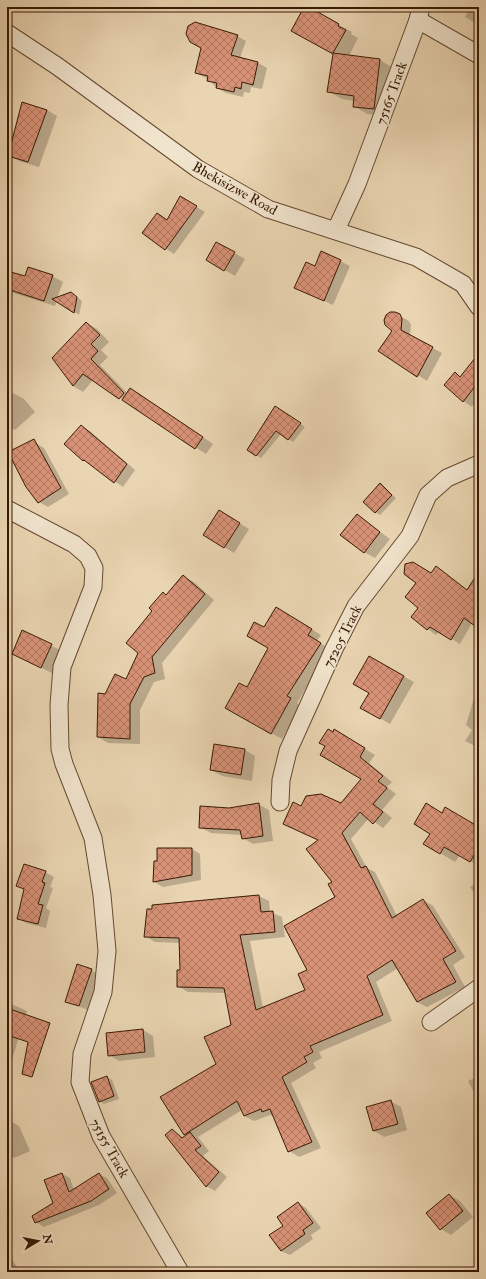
<svg xmlns="http://www.w3.org/2000/svg" width="486" height="1279" font-family="'IM FELL Double Pica',serif">
<style>
.shadow{fill:#0003}
.building{fill:url(#building-cross-hatch);stroke:#391904}
.lines{fill:none;stroke-linecap:round;stroke-linejoin:round}
.street-casing{stroke:#654830;stroke-width:19}
.street{stroke:#f1e4cd;stroke-width:17}
.labels{text-anchor:middle;stroke-width:3;stroke-linejoin:round;paint-order:stroke}
.street-label{font-size:14px;fill:#391904;stroke:#f1e4cd}
</style>
<defs>
<pattern id="building-cross-hatch" width="8" height="8" patternUnits="userSpaceOnUse"><rect width="8" height="8" fill="#d99378"/><path d="M0 0l8 8M0 8l8-8" fill="none" stroke="#b17760"/></pattern>
</defs>
<rect width="100%" height="100%" fill="#ead5b2"/>
<filter id="stains"><feTurbulence type="fractalNoise" baseFrequency=".005" numOctaves="4"/><feColorMatrix values="0 0 0 0 .2 0 0 0 0 .09 0 0 0 0 .02 0 0 0 .5 -.17"/></filter>
<radialGradient id="worn" r=".72"><stop offset=".6" stop-color="#630" stop-opacity="0"/><stop offset="1" stop-color="#630" stop-opacity=".3"/></radialGradient>
<g class="shadow">
<path d="M305,7L352,32L351,34L358,38L349,56L380,60L393,68L387,116L367,114L354,106V101L342,99L328,91L334,54L306,39Z"/>
<path d="M379,7H398L396,13Z"/>
<path d="M470,7H479V25L465,17Z"/>
<path d="M237,36L246,41L240,58L258,63L267,68L262,89L251,87L250,93L244,92L243,97L226,93L217,88L208,79L196,73Z"/>
<path d="M23,103L47,110L57,116L39,167L19,161L9,155Z"/>
<path d="M181,198L205,212L174,254L143,233L157,214L168,220Z"/>
<path d="M217,243L245,259L235,276L207,260Z"/>
<path d="M322,252L350,266L333,305L296,288L315,267Z"/>
<path d="M7,272L25,278L52,276L63,282L57,298L71,293L76,296L82,301L79,315L57,300L55,306L7,291Z"/>
<path d="M395,313L409,321L411,325L410,336L442,353L427,381L380,351L393,331Z"/>
<path d="M87,323L97,329L109,342L101,350L108,357L100,365L128,394L131,389L141,395L213,444L206,454L93,380L83,392L73,386Z"/>
<path d="M479,366V398L472,407L463,401L455,373L461,377Z"/>
<path d="M13,393L24,399L35,412L15,430L7,426V399Z"/>
<path d="M280,410L305,427L293,442L281,434L261,458L256,455Z"/>
<path d="M81,427L90,431L135,470L123,487L84,460Z"/>
<path d="M35,443L44,448L69,494L48,507L39,502Z"/>
<path d="M380,485L396,498L380,515L375,512Z"/>
<path d="M357,515L390,539L375,558L364,552Z"/>
<path d="M229,517L249,529L234,553L224,547Z"/>
<path d="M437,567L469,593L470,591L467,589L479,571V628L472,623L460,644L439,631L436,635L412,617L420,608L431,574Z"/>
<path d="M184,577L194,582L214,600L162,663L165,679L154,682L140,710V744L108,743L98,737L105,695L126,681L139,653L153,611Z"/>
<path d="M287,614L321,635L317,641L330,649L297,703L301,705L282,739L227,708L247,688L269,648L265,629Z"/>
<path d="M23,632L62,651L52,673L13,654Z"/>
<path d="M369,658L414,682L390,724L361,708L370,692Z"/>
<path d="M475,695L479,696V748L465,741L472,730L466,725Z"/>
<path d="M333,733L344,736L375,755L369,763L392,782L387,787L396,794L382,810L392,818L383,828L369,818L351,839L367,868L375,872L397,916L423,900L433,906L465,957L453,965L465,987L427,1007L417,1002L398,968L376,982L392,1021L319,1052L322,1058L313,1063L316,1068L291,1083L321,1148L299,1157L289,1151L274,1116L270,1115L254,1121L244,1116L242,1110L198,1137L209,1151L203,1156L227,1177L215,1191L206,1186L172,1130L184,1138L187,1135L185,1134L218,1064L233,1026L226,993L188,992L178,986L181,971L180,943L155,942L145,936L153,906L259,896L269,901L270,912L282,917L285,937L250,941L263,1008L307,991L308,971L336,898L333,882L319,840L285,824L302,807L341,804L362,779Z"/>
<path d="M215,745L245,750L255,756L252,781L222,776L211,770Z"/>
<path d="M258,804L269,810L273,841L253,844L243,838L242,835L211,833L200,827L229,809Z"/>
<path d="M443,814L479,828V866L460,855L455,862L425,844Z"/>
<path d="M192,849L200,854L201,880L163,887L154,882L158,862Z"/>
<path d="M45,872L54,877L50,887L53,888L46,908L50,911L46,928L26,923L18,918L25,890L17,886Z"/>
<path d="M479,881V900L470,887Z"/>
<path d="M91,970L102,976L90,1011L66,1001Z"/>
<path d="M7,1002L27,1011L7,1076Z"/>
<path d="M143,1030L153,1036L155,1057L119,1061L109,1055Z"/>
<path d="M479,1076V1102L468,1081Z"/>
<path d="M107,1077L112,1080L119,1099L104,1104L99,1101Z"/>
<path d="M390,1101L401,1107L407,1130L384,1137L374,1131L367,1108Z"/>
<path d="M9,1120L19,1126L30,1151L14,1158L7,1154V1121Z"/>
<path d="M62,1174L70,1178L74,1190L99,1174L107,1178L117,1193L99,1205L44,1227L36,1222L54,1203Z"/>
<path d="M449,1195L460,1201L473,1217L451,1235L441,1229Z"/>
<path d="M298,1203L306,1208L321,1228L311,1235L313,1239L290,1255L281,1251L285,1226Z"/>
<path d="M7,1253L21,1272H7Z"/>
<path d="M219,1270L225,1271L226,1272H214Z"/>
</g>
<g class="building">
<path d="M304,7H309L339,24L338,26L346,30L333,53L380,59L374,109L353,107L354,96L327,92L333,54L291,31Z"/>
<path d="M195,22L238,35L231,55L258,62L253,85L242,82L241,89L235,87L234,92L216,88L217,83L207,81L208,76L195,73L201,48L190,42L186,34L188,26Z"/>
<path d="M22,102L47,110L28,162L8,156Z"/>
<path d="M180,196L197,206L165,250L142,233L157,213L167,220Z"/>
<path d="M216,242L235,252L224,271L206,260Z"/>
<path d="M321,251L341,260L324,301L294,288L306,262L315,266Z"/>
<path d="M28,267L53,275L44,301L7,289V271L25,276Z"/>
<path d="M71,292L77,297L74,313L52,299Z"/>
<path d="M390,312H395L400,314L402,319L401,330L433,347L417,377L378,351L392,331L385,325L384,320L386,315Z"/>
<path d="M86,322L100,335L91,344L98,351L91,359L124,393L119,399L83,374L73,386L52,358Z"/>
<path d="M479,353V381L463,402L444,385L455,372L460,377Z"/>
<path d="M130,388L203,437L195,449L122,400Z"/>
<path d="M275,406L301,423L288,440L276,431L256,456L247,450Z"/>
<path d="M81,425L127,464L114,483L84,460L83,461L64,444Z"/>
<path d="M34,439L61,488L38,503L26,487L8,452Z"/>
<path d="M380,483L392,495L375,513L363,502Z"/>
<path d="M219,510L240,523L224,548L203,535Z"/>
<path d="M357,514L380,532L364,553L340,535Z"/>
<path d="M413,562L431,573L436,566L467,590L479,571V629L464,618L451,640L430,627L427,630L411,617L418,608L405,597L416,583L404,574L405,564Z"/>
<path d="M183,575L205,594L152,657L155,673L144,677L130,704V739L97,737L98,693L105,694L115,674L126,679L138,653L126,643L152,611L149,608L163,592L166,595Z"/>
<path d="M276,607L312,629L308,635L321,643L287,696L291,698L271,734L225,708L239,683L247,687L268,648L247,636L254,622L264,627Z"/>
<path d="M22,630L52,644L41,668L12,654Z"/>
<path d="M369,656L404,676L380,719L360,708L369,693L353,684Z"/>
<path d="M328,729L333,732L334,729L365,748L360,757L383,776L378,781L387,788L373,804L383,812L373,824L360,812L342,833L361,868L366,866L392,918L423,899L456,951L443,959L456,982L417,1002L392,960L367,976L383,1015L310,1046L313,1052L304,1057L307,1062L282,1077L312,1142L288,1152L270,1109L262,1112L261,1109L244,1116L237,1101L184,1135L160,1097L216,1064L204,1037L231,1025L224,988L177,987V970H180L179,938L144,937L147,909H152V905L259,895L261,912L273,911L275,932L240,935L256,1010L305,990L298,974L307,970L284,926L335,897L328,884L332,882L306,849L318,840L283,824L293,802L301,806L306,796L321,794L341,803L361,779L320,755L325,746L319,743Z"/>
<path d="M214,744L245,749L241,775L210,770Z"/>
<path d="M259,803L263,836L242,839L240,830L199,828L200,806L229,808Z"/>
<path d="M426,803L442,813L445,807L479,827V847L470,862L444,847L440,854L423,844L430,834L414,824Z"/>
<path d="M157,848H192V875L153,882L154,861H157Z"/>
<path d="M24,864L46,871L42,882L45,883L38,904L43,905L38,924L17,919L24,889L16,886Z"/>
<path d="M77,964L92,969L79,1006L65,1002Z"/>
<path d="M7,1008L50,1023L32,1077L22,1074L28,1042L7,1035Z"/>
<path d="M143,1029L145,1052L108,1056L106,1033Z"/>
<path d="M107,1076L114,1096L99,1102L91,1082Z"/>
<path d="M391,1100L398,1124L373,1131L366,1107Z"/>
<path d="M172,1129L182,1138L190,1132L201,1146L195,1150L219,1172L206,1187L165,1135Z"/>
<path d="M62,1173L69,1192L99,1173L109,1189L91,1201L35,1223L32,1216L53,1203L44,1180Z"/>
<path d="M449,1194L463,1211L440,1230L426,1213Z"/>
<path d="M298,1202L313,1223L303,1230L305,1234L281,1251L269,1235L283,1226L277,1217Z"/>
</g>
<g class="lines">
<defs>
<g id="street">
<path d="M418,20L479,55"/>
<path d="M7,33L57,66L198,169L268,209L416,257L463,284L479,307"/>
<path d="M336,230L357,184L418,20L421,7"/>
<path d="M7,509L74,544L88,556L94,568L93,587L62,667L59,705L60,749L64,764L93,838L102,895L107,951L103,992L82,1054L80,1082L101,1136L180,1272"/>
<path d="M280,802L281,780L288,751L334,649L356,606L410,536L428,495L447,478L479,464"/>
<path d="M431,1022L479,988"/>
</g>
</defs>
<use href="#street" class="street-casing"/>
<use href="#street" class="street"/>
</g>
<g class="labels">
<g class="street-label">
<text transform="translate(391 93) rotate(-70)" y="5">75165 Track</text>
<text transform="translate(235 188) rotate(29)" y="5">Bhekisizwe Road</text>
<text transform="translate(342 636) rotate(-63)" y="5">75205 Track</text>
<text transform="translate(110 1148) rotate(61)" y="5">75155 Track</text>
</g>
</g>
<rect width="486" height="1279" fill="none" stroke="#ead5b2" stroke-width="24"/>
<rect x="8" y="8" width="470" height="1263" fill="none" stroke="#391904" stroke-width="2"/>
<rect x="12" y="12" width="462" height="1255" fill="none" stroke="#391904"/>
<g transform="translate(38 1241) rotate(80)" stroke="#f1e4cd" stroke-width="3" paint-order="stroke">
<path d="M0-3L7 15L0 10L-7 15Z" fill="#391904"/>
<text y="-6" font-size="11" font-weight="bold" text-anchor="middle" fill="#391904">N</text>
</g>
<rect width="100%" height="100%" filter="url(#stains)"/>
<rect width="100%" height="100%" fill="url(#worn)"/>
</svg>
